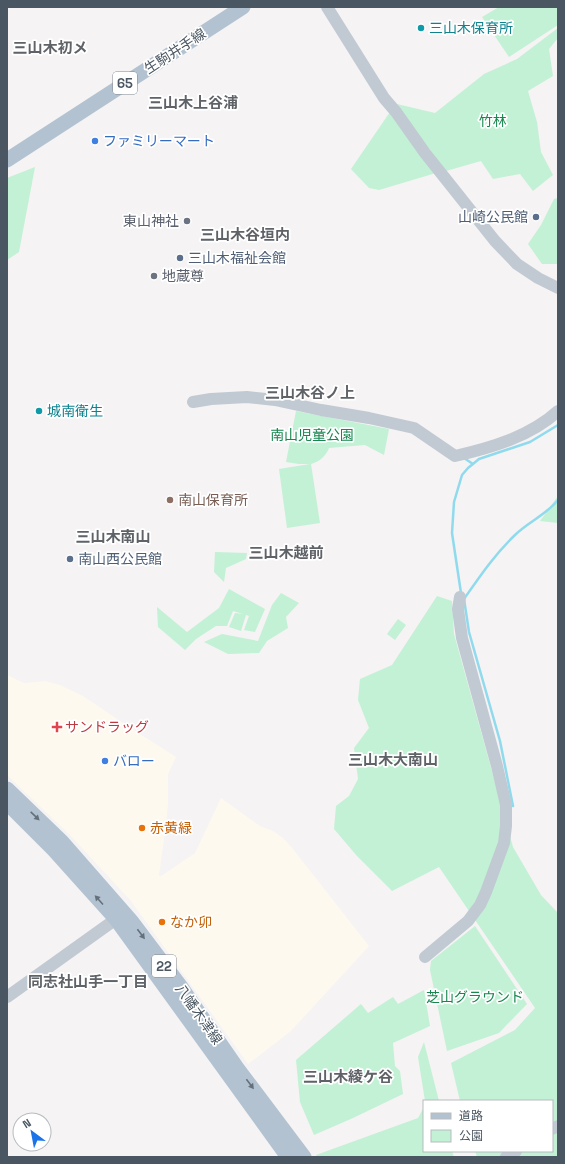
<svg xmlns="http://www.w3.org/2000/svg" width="565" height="1164" font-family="'Space Grotesk','Noto Sans JP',sans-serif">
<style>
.commercial{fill:#fdf9ef}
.green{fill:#c3f1d5}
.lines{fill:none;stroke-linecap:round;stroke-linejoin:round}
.stream{stroke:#90daee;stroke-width:2.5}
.tertiary{stroke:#c1cad2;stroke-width:12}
.primary{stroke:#b3c2d1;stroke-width:15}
.oneway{fill:#64717d}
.culture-dot{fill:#0f9aa8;stroke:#fff;stroke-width:1.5}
.shop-dot{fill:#3f7fe0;stroke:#fff;stroke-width:1.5}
.service-dot{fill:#5c6f8a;stroke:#fff;stroke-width:1.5}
.worship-dot{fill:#6b7280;stroke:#fff;stroke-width:1.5}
.education-dot{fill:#8d6e63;stroke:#fff;stroke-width:1.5}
.health-dot{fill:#e0444e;stroke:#fff;stroke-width:1.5}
.food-dot{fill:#e8710a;stroke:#fff;stroke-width:1.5}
.labels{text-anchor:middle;stroke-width:3.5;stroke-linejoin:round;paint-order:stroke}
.shield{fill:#fff;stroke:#808990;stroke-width:1}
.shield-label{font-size:13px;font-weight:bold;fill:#4a5661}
.culture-label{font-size:14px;fill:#0d838f;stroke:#fff;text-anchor:start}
.street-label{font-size:14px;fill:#4a5661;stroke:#fff}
.park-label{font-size:14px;fill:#17864f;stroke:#fff}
.shop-label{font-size:14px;fill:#366cbe;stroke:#fff;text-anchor:start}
.service-label{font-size:14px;fill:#4e5e75;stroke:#fff;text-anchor:start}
.worship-label{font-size:14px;fill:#5b616d;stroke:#fff;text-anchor:end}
.education-label{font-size:14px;fill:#785e54;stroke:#fff;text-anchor:start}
.health-label{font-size:14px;fill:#be3a42;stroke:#fff;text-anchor:start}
.food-label{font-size:14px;fill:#c56008;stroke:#fff;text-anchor:start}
.neighbourhood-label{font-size:15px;font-weight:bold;fill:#5f6368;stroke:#fff}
</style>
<rect width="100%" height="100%" fill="#f5f3f3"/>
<path class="commercial" d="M7,675L24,683L45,681L60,685L83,696L126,725L176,757L168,774V803L166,825L159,875L161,876L195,853L221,798L260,826L273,831L283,838L293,849L369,946L291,1031L248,1064L131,901L69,834L7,775Z"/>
<g class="green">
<path d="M499,7H558V25L509,57L482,17Z"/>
<path d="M558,28V38L549,49L553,76L528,91L537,122L541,152L553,175L533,191L520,174L493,179L481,161L446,171L396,105L397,104L435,113L484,74L517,59Z"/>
<path d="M390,112L436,173L379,190L369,188L351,169Z"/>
<path d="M35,167L19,252L7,260V178Z"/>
<path d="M558,198V264H542L528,244L541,225L554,199Z"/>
<path d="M296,411L389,429L384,455L365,445L329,448C326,456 319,462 311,464L320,523L287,528L279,469L310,464H299L286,462Z"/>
<path d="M558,496V523L540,521Z"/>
<path d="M215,552L247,553L246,559L226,568L224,582L214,572Z"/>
<path d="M229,589L265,609L255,632L244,630L249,616L246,615L241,631L229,627L235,613L243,614L233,611L227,626H216L196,639L185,650L158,627L157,607L187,632L219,608Z"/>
<path d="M281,593L299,603L286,617L288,628L267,641L259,653L228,654L204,642L222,634L258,641L272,605Z"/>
<path d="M437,596L452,601L454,634L513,847L541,895L558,913V1157H477L475,1151H552V1101H460L451,1063L515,1030L535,1008L439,867L392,891L357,856L334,829L336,806L349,796L358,779L354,748L369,728L358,700L360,679L392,665Z"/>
<path d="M398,619L406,625L395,640L387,634Z"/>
<path d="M475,926L527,1004L499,1033L447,1051L430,970L431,961Z"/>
<path d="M424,990L430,1026L393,1043L395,1066L400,1071L403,1094L353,1118L314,1135L300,1102L296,1060L361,1004L368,1013L393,997L398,1004Z"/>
<path d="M424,1042L439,1101H425L418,1057Z"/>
<path d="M424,1107V1151H452L454,1157H317L316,1155L418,1118Z"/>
</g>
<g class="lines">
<g class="stream">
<path d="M464,458L473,464"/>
<path d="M461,593L452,533L454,502L462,475L468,468L479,459L530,442L558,425"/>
<path d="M513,806L500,741L469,632L464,599C480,576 495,554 515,535C528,522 546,515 558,500"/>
</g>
<g class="tertiary">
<path d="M327,7L384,98L396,112L425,153L495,241L517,264L538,278L558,288"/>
<path d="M193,402L211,399L247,397L275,400L321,410L369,418L414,428L455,456C491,448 531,436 558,411"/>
<path d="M425,957L468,921L480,905L486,892L504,843L506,826V805L497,766L462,638L458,609L460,597"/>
<path d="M7,997L123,914"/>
<path d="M552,1129L558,1126"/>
<path d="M506,1157L516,1151"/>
</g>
<g class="primary">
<path d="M7,160L243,7"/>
<path d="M7,789L62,842L132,922L181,987L237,1068L304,1157"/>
<path d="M8,804L54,850L116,919L288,1157"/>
</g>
</g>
<defs><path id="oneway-solid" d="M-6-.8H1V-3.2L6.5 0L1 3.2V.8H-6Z"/></defs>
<g class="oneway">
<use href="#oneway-solid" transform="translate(35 816) rotate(44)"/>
<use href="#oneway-solid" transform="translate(99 900) rotate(-132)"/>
<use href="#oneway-solid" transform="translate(141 934) rotate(53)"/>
<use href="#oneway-solid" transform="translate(250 1084) rotate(53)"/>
</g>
<g class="culture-dot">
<circle cx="421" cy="28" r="4"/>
<circle cx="39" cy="411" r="4"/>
</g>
<g class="shop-dot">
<circle cx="95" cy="141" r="4"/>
<circle cx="105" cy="761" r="4"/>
</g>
<g class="service-dot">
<circle cx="536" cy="217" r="4"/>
<circle cx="180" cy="258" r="4"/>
<circle cx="70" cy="559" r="4"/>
</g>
<g class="worship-dot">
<circle cx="187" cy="221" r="4"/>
<circle cx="154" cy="276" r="4"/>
</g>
<circle class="education-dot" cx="170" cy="500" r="4"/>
<path class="health-dot" d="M55 721h4v4h4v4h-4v4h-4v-4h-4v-4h4z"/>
<g class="food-dot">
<circle cx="142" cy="828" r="4"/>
<circle cx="162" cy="922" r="4"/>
</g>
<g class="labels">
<g class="shield">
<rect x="113" y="72" width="24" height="22" rx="3"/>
<rect x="152" y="955" width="24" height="22" rx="3"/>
</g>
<g class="shield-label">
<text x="125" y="88">65</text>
<text x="164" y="971">22</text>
</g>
<g class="culture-label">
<text x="429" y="33">三山木保育所</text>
<text x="47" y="416">城南衛生</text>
</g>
<g class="street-label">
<text transform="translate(175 51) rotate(-33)" y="5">生駒井手線</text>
<text transform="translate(199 1014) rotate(55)" y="5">八幡木津線</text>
</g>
<g class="park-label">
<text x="493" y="126">竹林</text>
<text x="312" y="440">南山児童公園</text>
<text x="475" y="1002">芝山グラウンド</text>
</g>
<g class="shop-label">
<text x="103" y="146">ファミリーマート</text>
<text x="113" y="766">バロー</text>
</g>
<g class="service-label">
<text x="528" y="222" text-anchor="end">山崎公民館</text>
<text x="188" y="263">三山木福祉会館</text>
<text x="78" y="564">南山西公民館</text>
</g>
<g class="worship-label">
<text x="179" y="226">東山神社</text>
<text x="162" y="281" text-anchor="start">地蔵尊</text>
</g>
<g class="education-label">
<text x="178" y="505">南山保育所</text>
</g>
<g class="health-label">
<text x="65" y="732">サンドラッグ</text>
</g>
<g class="food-label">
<text x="150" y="833">赤黄緑</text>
<text x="170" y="927">なか卯</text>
</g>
<g class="neighbourhood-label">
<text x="50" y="53">三山木初メ</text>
<text x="193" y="108">三山木上谷浦</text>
<text x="245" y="240">三山木谷垣内</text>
<text x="310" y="398">三山木谷ノ上</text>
<text x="113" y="542">三山木南山</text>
<text x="286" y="558">三山木越前</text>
<text x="393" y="765">三山木大南山</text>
<text x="88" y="987">同志社山手一丁目</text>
<text x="348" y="1082">三山木綾ケ谷</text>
</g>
</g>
<rect width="565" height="1164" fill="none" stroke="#4a5661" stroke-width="16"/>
<rect x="423" y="1100" width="130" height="52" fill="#ffffff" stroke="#b7bbc0"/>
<rect x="431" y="1113" width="20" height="6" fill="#b3c2d1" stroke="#b7bbc0"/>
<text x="459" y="1120" font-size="12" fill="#4a5661">道路</text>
<rect x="431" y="1130" width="20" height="12" fill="#c3f1d5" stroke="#b7bbc0"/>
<text x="459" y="1140" font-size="12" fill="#4a5661">公園</text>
<g transform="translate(32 1132) rotate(328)"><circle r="19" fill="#ffffff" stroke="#b7bbc0"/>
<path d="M0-3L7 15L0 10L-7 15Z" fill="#1a73e8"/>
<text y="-6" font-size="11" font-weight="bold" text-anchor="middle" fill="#4a5661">N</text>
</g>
</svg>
